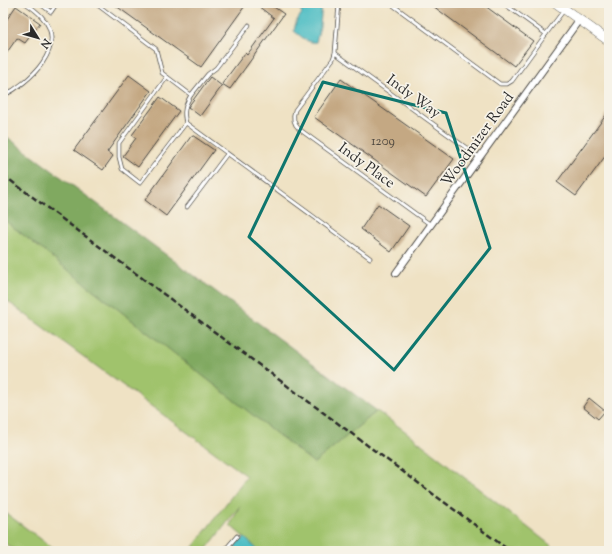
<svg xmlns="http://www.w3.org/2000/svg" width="612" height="554" font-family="'Sorts Mill Goudy',serif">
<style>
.green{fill:#a0c36c;stroke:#66774c}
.forest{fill:#80a960;stroke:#566a46}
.water{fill:#4fbec4;stroke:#3d7478}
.building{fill:#c4a883}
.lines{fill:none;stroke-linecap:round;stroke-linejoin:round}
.lane-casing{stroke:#484642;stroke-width:4.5}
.street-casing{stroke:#484642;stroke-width:8}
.secondary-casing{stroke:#484642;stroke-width:10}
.lane{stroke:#fff;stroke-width:3}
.street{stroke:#fff;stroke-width:6}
.secondary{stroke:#fff;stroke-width:9}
.rail{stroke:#2b2b2b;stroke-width:2.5;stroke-dasharray:6 3;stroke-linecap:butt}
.marked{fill:none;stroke:#0f766e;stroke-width:3;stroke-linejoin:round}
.labels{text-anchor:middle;stroke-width:3.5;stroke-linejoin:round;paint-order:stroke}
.number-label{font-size:13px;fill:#514a41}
.street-label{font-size:15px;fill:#2b2b2b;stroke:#f7f3e8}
</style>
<rect width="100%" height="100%" fill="#f7f3e8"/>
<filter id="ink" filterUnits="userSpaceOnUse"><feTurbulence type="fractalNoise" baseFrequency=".025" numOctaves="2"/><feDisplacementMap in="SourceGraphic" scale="8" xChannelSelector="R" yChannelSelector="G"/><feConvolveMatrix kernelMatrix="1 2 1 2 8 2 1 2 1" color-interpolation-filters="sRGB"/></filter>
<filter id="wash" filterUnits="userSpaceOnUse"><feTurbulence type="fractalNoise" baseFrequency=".012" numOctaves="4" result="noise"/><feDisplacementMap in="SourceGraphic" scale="16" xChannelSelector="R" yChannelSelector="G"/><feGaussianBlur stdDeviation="0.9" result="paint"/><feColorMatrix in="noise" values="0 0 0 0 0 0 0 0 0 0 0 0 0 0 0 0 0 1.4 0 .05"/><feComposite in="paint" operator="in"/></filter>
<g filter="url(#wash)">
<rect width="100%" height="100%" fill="#efe2c4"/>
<g class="green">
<path d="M3,219L314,463L377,411L405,431L558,551H259L230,525L240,506L205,551H190L247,476L3,298Z"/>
<path d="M3,511L57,551H16L3,542Z"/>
</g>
<path class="forest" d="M3,134L377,411L314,463L3,219Z"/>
<g class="water">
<path d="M292,3H322L320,26L316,42C308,44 301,36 294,31L296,22L302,13L300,9Z"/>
<path d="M245,538L259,551H233L235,549L236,543Z"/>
</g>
<g id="blocks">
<g class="building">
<path d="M112,3H247L201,67Z"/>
<path d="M254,3H268L284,14L230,89L222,84L245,53L247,55L274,18Z"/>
<path d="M429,3H481L533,41L514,66Z"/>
<path d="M16,6L40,23L25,43L17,38L3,58V25Z"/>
<path d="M129,75L151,91L107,152L113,156L103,170L74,150Z"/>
<path d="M210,77L222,86L200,116L188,107Z"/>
<path d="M341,79L454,159L426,197L314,117Z"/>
<path d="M160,97L179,111L138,167L123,156L136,138L132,135Z"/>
<path d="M609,111V151L576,196L557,182Z"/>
<path d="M192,135L214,150L166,216L145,200Z"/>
<path d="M378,204L409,226L391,252L361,229Z"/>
<path d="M589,398L605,411L598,419L583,407Z"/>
</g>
</g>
</g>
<g filter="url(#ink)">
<use href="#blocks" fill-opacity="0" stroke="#484642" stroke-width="1"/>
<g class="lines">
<defs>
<g id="lane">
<path d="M39,3L51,12L57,3"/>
<path d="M95,3L156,49L162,73L191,95L208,74L216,68L249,25"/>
<path d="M339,3L335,53L333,59L295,110C292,118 294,124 299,129L431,225"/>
<path d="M390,3L500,84H507L512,81L546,34L503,3"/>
<path d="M546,34L564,10"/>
<path d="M335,53L479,157"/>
<path d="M167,77L119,143V157L122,169L140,183L186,123L370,258"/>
<path d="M3,96C29,83 69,47 42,17C37,11 31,7 25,3"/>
<path d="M186,123C183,112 185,105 191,95"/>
<path d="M187,207L227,154"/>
<path d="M224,551L237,536"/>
</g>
<g id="street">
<path d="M396,273L579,20"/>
<path d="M3,550L4,551"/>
</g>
<path id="secondary" d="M556,3L609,41"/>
</defs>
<use href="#lane" class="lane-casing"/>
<use href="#street" class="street-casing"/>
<use href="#secondary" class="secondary-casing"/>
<use href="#lane" class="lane"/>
<use href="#street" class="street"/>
<use href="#secondary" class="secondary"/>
<path class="rail" d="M3,175L510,551"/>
</g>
</g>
<path class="marked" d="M323,82L446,113L490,248L394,370L249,237Z"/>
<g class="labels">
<g class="number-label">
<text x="383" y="145">1209</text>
</g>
<g class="street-label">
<text transform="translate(414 96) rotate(36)" y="5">Indy Way</text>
<text transform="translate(477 139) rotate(-54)" y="5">Woodmizer Road</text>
<text transform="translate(367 165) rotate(36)" y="5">Indy Place</text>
</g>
</g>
<rect width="612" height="554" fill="none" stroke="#f7f3e8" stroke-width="16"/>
<g transform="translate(38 38) rotate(127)" stroke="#f7f3e8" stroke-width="3" paint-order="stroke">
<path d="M0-3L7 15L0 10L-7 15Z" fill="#2b2b2b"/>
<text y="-6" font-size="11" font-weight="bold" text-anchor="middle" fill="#2b2b2b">N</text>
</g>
</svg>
